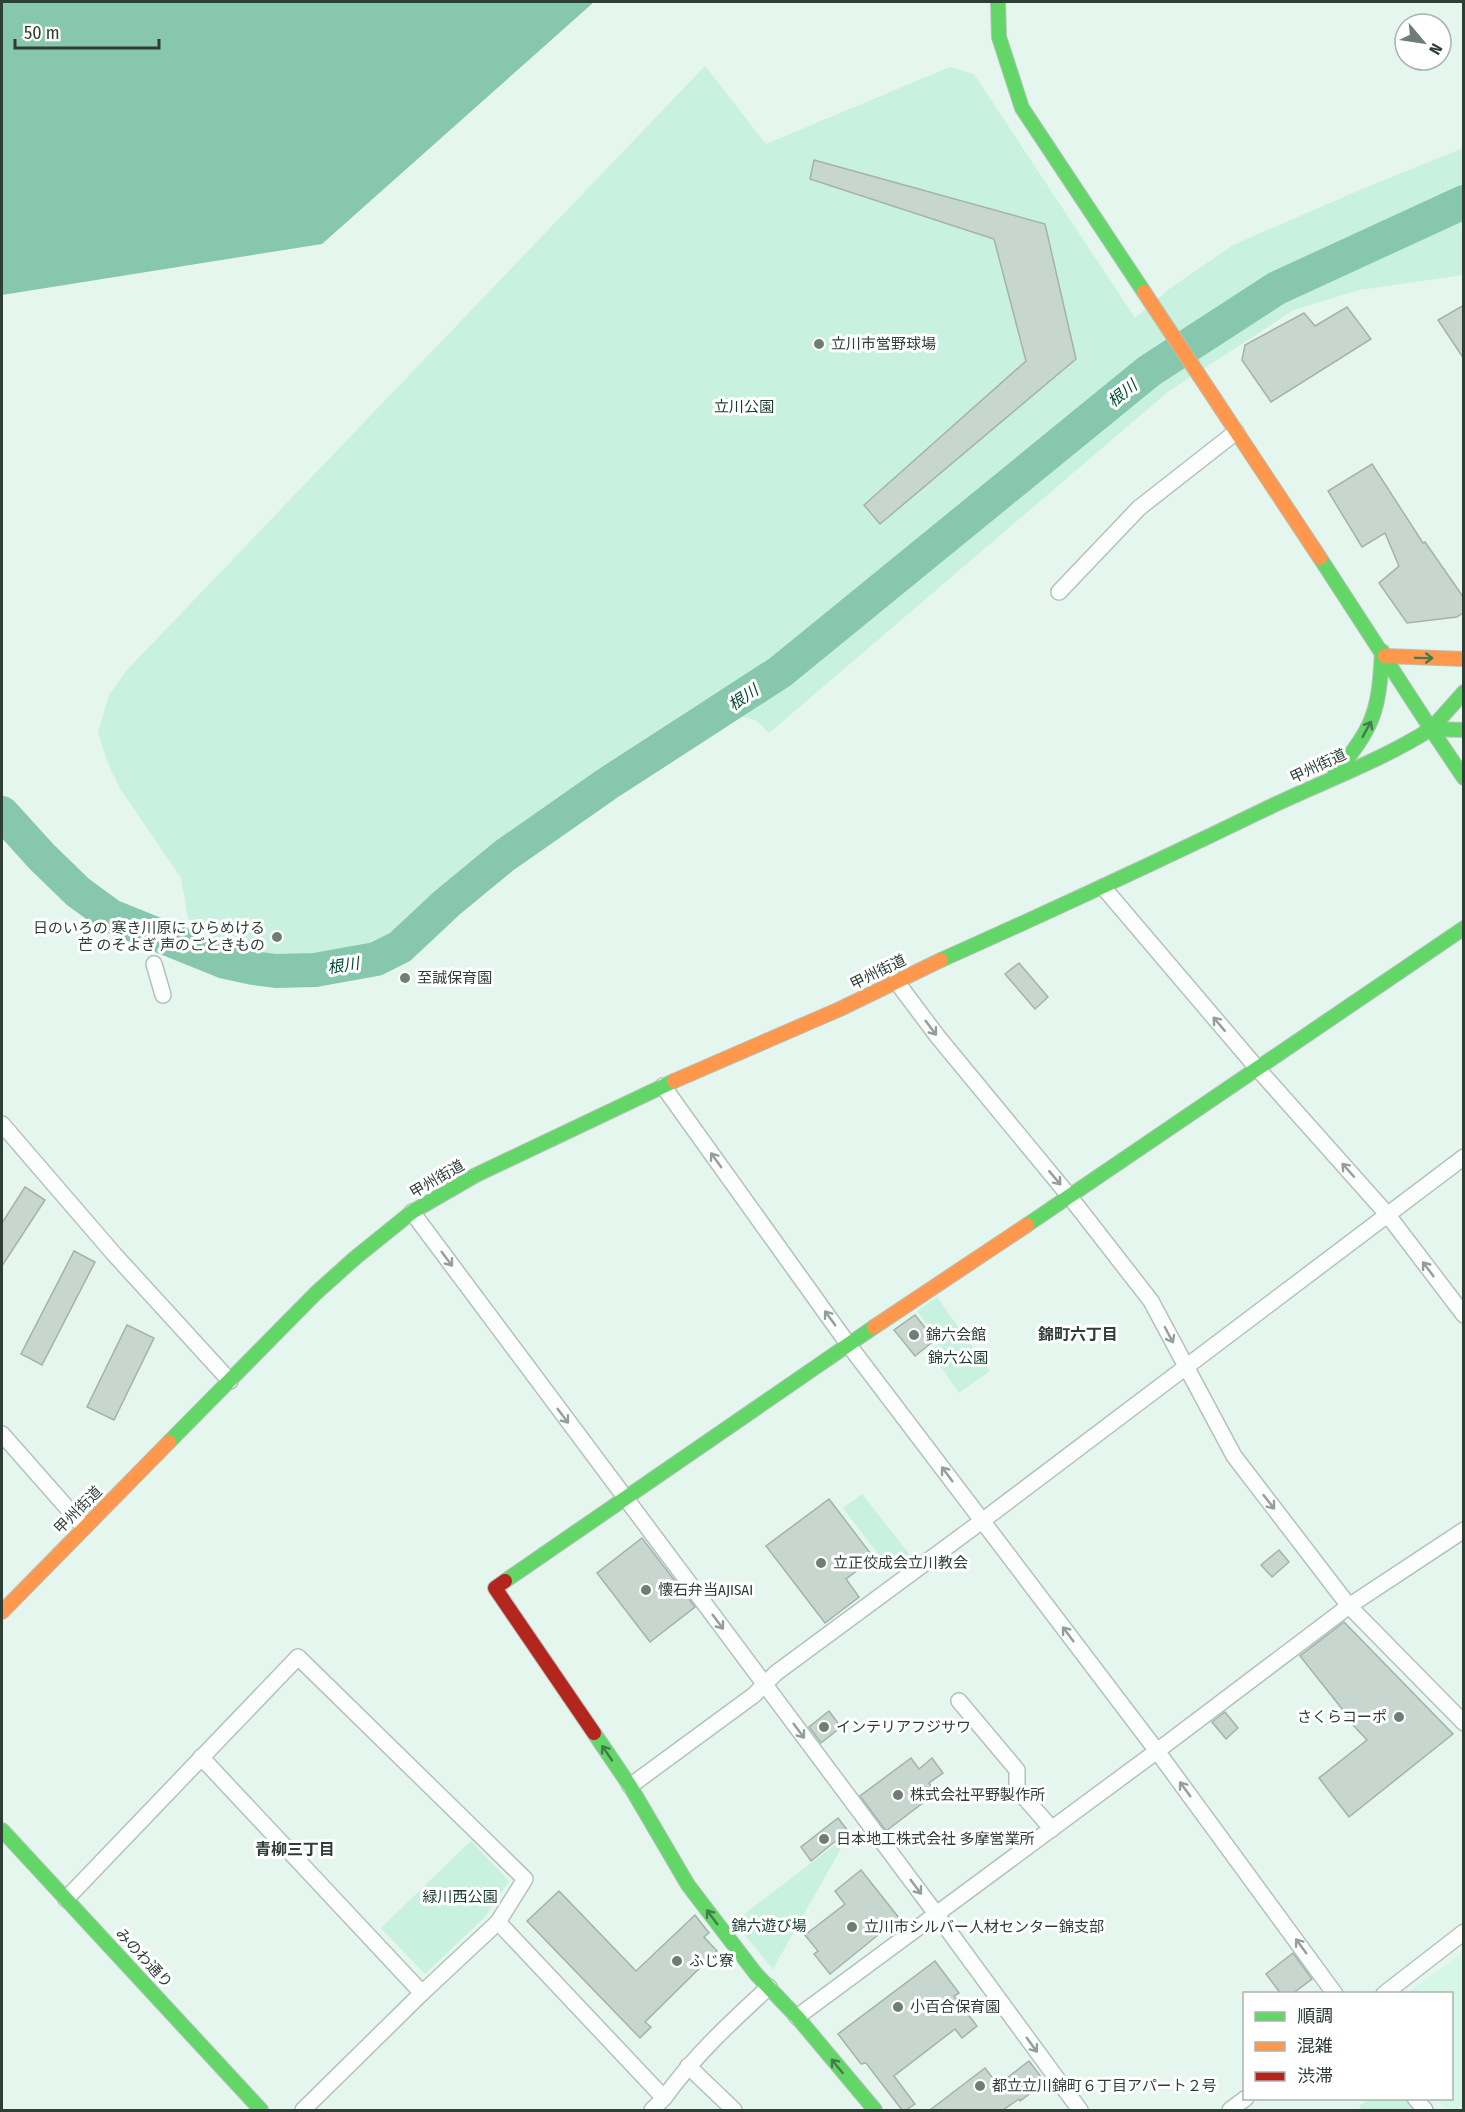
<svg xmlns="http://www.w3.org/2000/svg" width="1465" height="2112" font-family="'Fira Sans Condensed','Noto Sans JP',sans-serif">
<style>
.built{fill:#d4f7e7}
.green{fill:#c8f1df}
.water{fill:#87c7ad}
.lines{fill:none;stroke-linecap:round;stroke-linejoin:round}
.river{stroke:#87c7ad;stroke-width:34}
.building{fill:#c7d6cf;stroke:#a4b2ab;stroke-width:1.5}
.street-casing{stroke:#b4c2bb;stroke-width:18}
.fast-casing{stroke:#b4c2bb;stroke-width:16}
.slow-casing{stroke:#b4c2bb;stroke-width:16}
.jam-casing{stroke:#b4c2bb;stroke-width:16}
.street{stroke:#fbfefc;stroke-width:15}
.fast{stroke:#63d668;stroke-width:14}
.slow{stroke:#ff974d;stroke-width:14}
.jam{stroke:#b3261e;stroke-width:14}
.oneway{stroke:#437b4b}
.oneway2{stroke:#949e9a}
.poi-dot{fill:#6e7e77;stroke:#fff;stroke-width:2}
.labels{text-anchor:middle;stroke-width:6;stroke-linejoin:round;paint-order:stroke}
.poi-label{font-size:15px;fill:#2e3e37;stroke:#fff;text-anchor:start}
.park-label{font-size:15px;fill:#173c2e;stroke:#fff}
.street-label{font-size:15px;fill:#2e3e37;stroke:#fff}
.water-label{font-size:16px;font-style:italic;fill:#004a35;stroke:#fff}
.neighbourhood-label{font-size:16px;font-weight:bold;fill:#2e3e37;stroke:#fff}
</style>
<rect width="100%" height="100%" fill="#e5f6ee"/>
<path class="built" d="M1463,1952V2110H1447L1437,2099L1452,2098V1994L1408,1993Z"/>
<g class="green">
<path d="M705,66L766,144L950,67L974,74L1135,318L1169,289L1233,245L1360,190L1463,148V275L1359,290L1294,310L1169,391L769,733L757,721L698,704L511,839L398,933L353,955L305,960L263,959L217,941L188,919L181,878L119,787L107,761L98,732L109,695L126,671Z"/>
<path d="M937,1297L990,1371L959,1393L930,1351L940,1343L917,1311Z"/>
<path d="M862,1494L910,1555L891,1571L843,1508Z"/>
<path d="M849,1834L773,1969L734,1922Z"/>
<path d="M471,1841L509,1881L485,1917L425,1974L381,1928Z"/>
<path d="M1369,2099H1408L1417,2110H1362L1359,2106Z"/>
</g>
<path class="water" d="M2,2H594L322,244L2,295Z"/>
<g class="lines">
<path class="river" d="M2,813L41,856L78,892L111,916L225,962L253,968L276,971L315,970L376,959L400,947L447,903L504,856L607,784L780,672L1149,371L1277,288L1464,202"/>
</g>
<g class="building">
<path d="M814,160L1045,224L1076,359L880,524L864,505L1026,361L994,239L810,179Z"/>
<path d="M1464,305V359L1438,320Z"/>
<path d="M1347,307L1371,339L1271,402L1242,360L1245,345L1304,313L1315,326Z"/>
<path d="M1372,464L1423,543L1425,542L1464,598V612L1457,617L1407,623L1379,583L1399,566L1385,533L1362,547L1328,491Z"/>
<path d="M1019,963L1048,997L1035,1009L1005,974Z"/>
<path d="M25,1187L45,1200L2,1266V1223Z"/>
<path d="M74,1251L95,1262L42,1365L21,1354Z"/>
<path d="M915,1315L935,1340L915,1356L894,1330Z"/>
<path d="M127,1325L154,1338L114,1420L87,1407Z"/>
<path d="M829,1499L874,1558L846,1579L859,1597L825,1623L766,1546Z"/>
<path d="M642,1538L695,1607L650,1642L597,1573Z"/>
<path d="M1279,1550L1289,1562L1272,1577L1261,1565Z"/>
<path d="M1344,1622L1453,1734L1349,1817L1319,1778L1367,1740L1353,1725L1354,1724L1300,1656Z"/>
<path d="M829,1711L841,1727L821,1743L809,1727Z"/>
<path d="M1225,1712L1238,1728L1226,1739L1212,1722Z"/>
<path d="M911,1758L919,1769L932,1758L943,1773L929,1783L936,1793L886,1831L860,1796Z"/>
<path d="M838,1818L848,1831L811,1861L801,1847Z"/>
<path d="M861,1870L899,1918L830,1974L814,1954L818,1951L805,1935L845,1904L835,1891Z"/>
<path d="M559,1891L636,1971L695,1915L709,1933L704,1937L717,1951L645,2022L651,2027L640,2038L527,1921Z"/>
<path d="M1293,1953L1312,1979L1292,1994H1281L1266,1974Z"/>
<path d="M935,1961L959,1993L954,1996L977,2026L962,2038L955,2029L894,2076L915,2104L906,2110H902L866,2063L861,2064L838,2034Z"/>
<path d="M1029,2061L1045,2082L1020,2101L1019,2099L1003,2110H930L985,2068L998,2085Z"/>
</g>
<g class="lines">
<defs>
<g id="street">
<path d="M1059,592L1139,508L1236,432"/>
<path d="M1103,887L1257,1068L1387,1214L1464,1315"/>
<path d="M154,964L163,995"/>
<path d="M896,981L938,1037L1070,1197L1151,1301L1234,1456L1349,1606L1464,1723"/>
<path d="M663,1086L848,1344L1157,1751L1335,1994"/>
<path d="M2,1124L114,1254L230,1381"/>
<path d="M412,1212L937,1915L1080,2110"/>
<path d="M2,1434L84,1527"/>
<path d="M959,1701L1017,1770V1789L1052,1829"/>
<path d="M201,1757L422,1993"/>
<path d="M630,1786L754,1695L776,1673L982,1521L1464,1157"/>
<path d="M66,1899L298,1657L525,1879L498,1922L422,1993L303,2110"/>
<path d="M498,1922L664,2098C696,2054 730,2023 769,1987"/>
<path d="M1384,1994L1464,1932"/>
<path d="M797,2017L1157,1751L1349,1606L1464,1530"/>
<path d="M688,2066L734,2110"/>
<path d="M1415,2098L1425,2110"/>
<path d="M652,2110L664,2098"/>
<path d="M1230,2110L1246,2098"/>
</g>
<g id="fast">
<path d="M998,2L999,37L1022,108L1144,292"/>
<path d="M1431,729L1464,778"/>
<path d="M1431,729L1464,692"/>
<path d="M1431,729L1464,730"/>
<path d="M1335,774C1374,726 1379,713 1382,651"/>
<path d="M941,960C1053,910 1165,858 1276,804C1327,780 1382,760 1431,729L1320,558"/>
<path d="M1027,1225L1464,928"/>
<path d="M169,1442L316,1293L355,1258L412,1212L476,1175L674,1081"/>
<path d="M505,1581L874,1327"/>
<path d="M594,1733L630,1786L688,1885L756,1974L797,2017L875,2110"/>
<path d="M2,1830L261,2110"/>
</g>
<g id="slow">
<path d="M1144,292L1320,558"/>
<path d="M1385,656L1464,659"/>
<path d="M674,1081L840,1009L941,960"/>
<path d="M874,1327L1027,1225"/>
<path d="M2,1612L169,1442"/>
</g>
<path id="jam" d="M505,1581L495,1588L594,1733"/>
</defs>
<use href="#street" class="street-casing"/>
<use href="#fast" class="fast-casing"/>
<use href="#slow" class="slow-casing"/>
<use href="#jam" class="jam-casing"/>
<use href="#street" class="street"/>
<use href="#fast" class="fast"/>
<use href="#slow" class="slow"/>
<use href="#jam" class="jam"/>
</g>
<defs><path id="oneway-shaft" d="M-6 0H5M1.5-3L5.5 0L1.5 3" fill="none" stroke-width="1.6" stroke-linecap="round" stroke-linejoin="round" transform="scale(1.5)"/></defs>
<g class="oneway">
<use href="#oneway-shaft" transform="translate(1424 658) rotate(1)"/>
<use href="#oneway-shaft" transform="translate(1367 729) rotate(-61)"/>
<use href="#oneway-shaft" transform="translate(607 1753) rotate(-124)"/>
<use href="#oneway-shaft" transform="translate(712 1917) rotate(-127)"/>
<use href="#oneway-shaft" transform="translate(837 2066) rotate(-129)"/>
</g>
<g class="oneway2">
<use href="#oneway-shaft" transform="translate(1219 1024) rotate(-130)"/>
<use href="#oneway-shaft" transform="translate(931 1028) rotate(53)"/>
<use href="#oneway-shaft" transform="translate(716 1160) rotate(-126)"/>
<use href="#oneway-shaft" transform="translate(1348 1170) rotate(-132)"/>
<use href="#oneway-shaft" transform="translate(1055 1178) rotate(50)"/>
<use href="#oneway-shaft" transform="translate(447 1259) rotate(53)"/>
<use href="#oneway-shaft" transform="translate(1428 1269) rotate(-127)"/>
<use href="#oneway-shaft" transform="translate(830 1318) rotate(-126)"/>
<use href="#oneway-shaft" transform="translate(1169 1335) rotate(62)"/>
<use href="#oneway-shaft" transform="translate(563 1416) rotate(53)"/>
<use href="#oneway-shaft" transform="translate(947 1474) rotate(-127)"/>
<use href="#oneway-shaft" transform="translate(1269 1502) rotate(52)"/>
<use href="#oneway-shaft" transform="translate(718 1622) rotate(53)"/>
<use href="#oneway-shaft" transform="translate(1068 1634) rotate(-127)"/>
<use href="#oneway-shaft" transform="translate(799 1731) rotate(53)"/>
<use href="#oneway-shaft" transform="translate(1185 1789) rotate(-126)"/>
<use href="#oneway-shaft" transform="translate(916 1887) rotate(53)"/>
<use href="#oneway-shaft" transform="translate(1301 1946) rotate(-126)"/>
<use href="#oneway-shaft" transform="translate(1032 2045) rotate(54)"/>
</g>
<g class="poi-dot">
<circle cx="819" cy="344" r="6"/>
<circle cx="277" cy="937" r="6"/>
<circle cx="405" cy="978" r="6"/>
<circle cx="914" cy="1335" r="6"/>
<circle cx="821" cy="1563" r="6"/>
<circle cx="646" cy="1590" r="6"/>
<circle cx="1399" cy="1717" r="6"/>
<circle cx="824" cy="1727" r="6"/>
<circle cx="898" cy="1795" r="6"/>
<circle cx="824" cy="1839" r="6"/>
<circle cx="852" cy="1927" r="6"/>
<circle cx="677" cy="1961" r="6"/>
<circle cx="898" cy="2007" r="6"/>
<circle cx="980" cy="2086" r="6"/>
</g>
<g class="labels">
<g class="poi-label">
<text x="831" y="349">立川市営野球場</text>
<text x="265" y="933" text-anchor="end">日のいろの 寒き川原に ひらめける<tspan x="265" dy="17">芒 のそよぎ 声のごときもの</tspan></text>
<text x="417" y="983">至誠保育園</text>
<text x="926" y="1340">錦六会館</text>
<text x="833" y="1568">立正佼成会立川教会</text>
<text x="658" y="1595">懐石弁当AJISAI</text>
<text x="1387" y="1722" text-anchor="end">さくらコーポ</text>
<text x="836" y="1732">インテリアフジサワ</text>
<text x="910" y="1800">株式会社平野製作所</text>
<text x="836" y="1844">日本地工株式会社 多摩営業所</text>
<text x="864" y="1932">立川市シルバー人材センター錦支部</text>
<text x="689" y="1966">ふじ寮</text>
<text x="910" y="2012">小百合保育園</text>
<text x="992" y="2091">都立立川錦町６丁目アパート２号</text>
</g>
<g class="park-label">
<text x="744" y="412">立川公園</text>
<text x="958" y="1363">錦六公園</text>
<text x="460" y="1902">緑川西公園</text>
<text x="769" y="1931">錦六遊び場</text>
</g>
<g class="street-label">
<text transform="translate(1318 766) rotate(-25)" y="5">甲州街道</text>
<text transform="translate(878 972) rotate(-26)" y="5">甲州街道</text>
<text transform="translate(437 1179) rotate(-30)" y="5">甲州街道</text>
<text transform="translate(78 1510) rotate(-45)" y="5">甲州街道</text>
<text transform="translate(144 1958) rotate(47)" y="5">みのわ通り</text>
</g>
<g class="water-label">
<text transform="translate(1122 393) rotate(-39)" y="6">根川</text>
<text transform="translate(743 697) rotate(-34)" y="6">根川</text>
<text transform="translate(343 965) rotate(-9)" y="6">根川</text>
</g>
<g class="neighbourhood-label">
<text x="1078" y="1340">錦町六丁目</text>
<text x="295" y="1855">青柳三丁目</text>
</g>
</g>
<rect width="1465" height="2112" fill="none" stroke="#2e3e37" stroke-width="6"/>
<rect x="1243" y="1992" width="210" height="108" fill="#ffffff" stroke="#abb2af" stroke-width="1.5"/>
<rect x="1255" y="2012" width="30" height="9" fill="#63d668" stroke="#abb2af" stroke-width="1.5"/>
<text x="1297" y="2022" font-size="18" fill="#2e3e37">順調</text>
<rect x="1255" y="2042" width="30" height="9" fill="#ff974d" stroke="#abb2af" stroke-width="1.5"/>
<text x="1297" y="2052" font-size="18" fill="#2e3e37">混雑</text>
<rect x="1255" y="2072" width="30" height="9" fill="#b3261e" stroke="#abb2af" stroke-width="1.5"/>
<text x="1297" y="2082" font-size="18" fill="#2e3e37">渋滞</text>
<g transform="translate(1423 42) rotate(119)"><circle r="28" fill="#ffffff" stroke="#abb2af" stroke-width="1.5"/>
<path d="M0-4.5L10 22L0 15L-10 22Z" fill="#6e7e77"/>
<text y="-9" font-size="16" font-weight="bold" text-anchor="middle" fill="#2e3e37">N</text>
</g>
<path d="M15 39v9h144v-9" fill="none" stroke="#2e3e37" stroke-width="3"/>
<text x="24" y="39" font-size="18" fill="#2e3e37" stroke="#ffffff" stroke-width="4.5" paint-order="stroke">50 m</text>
</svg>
